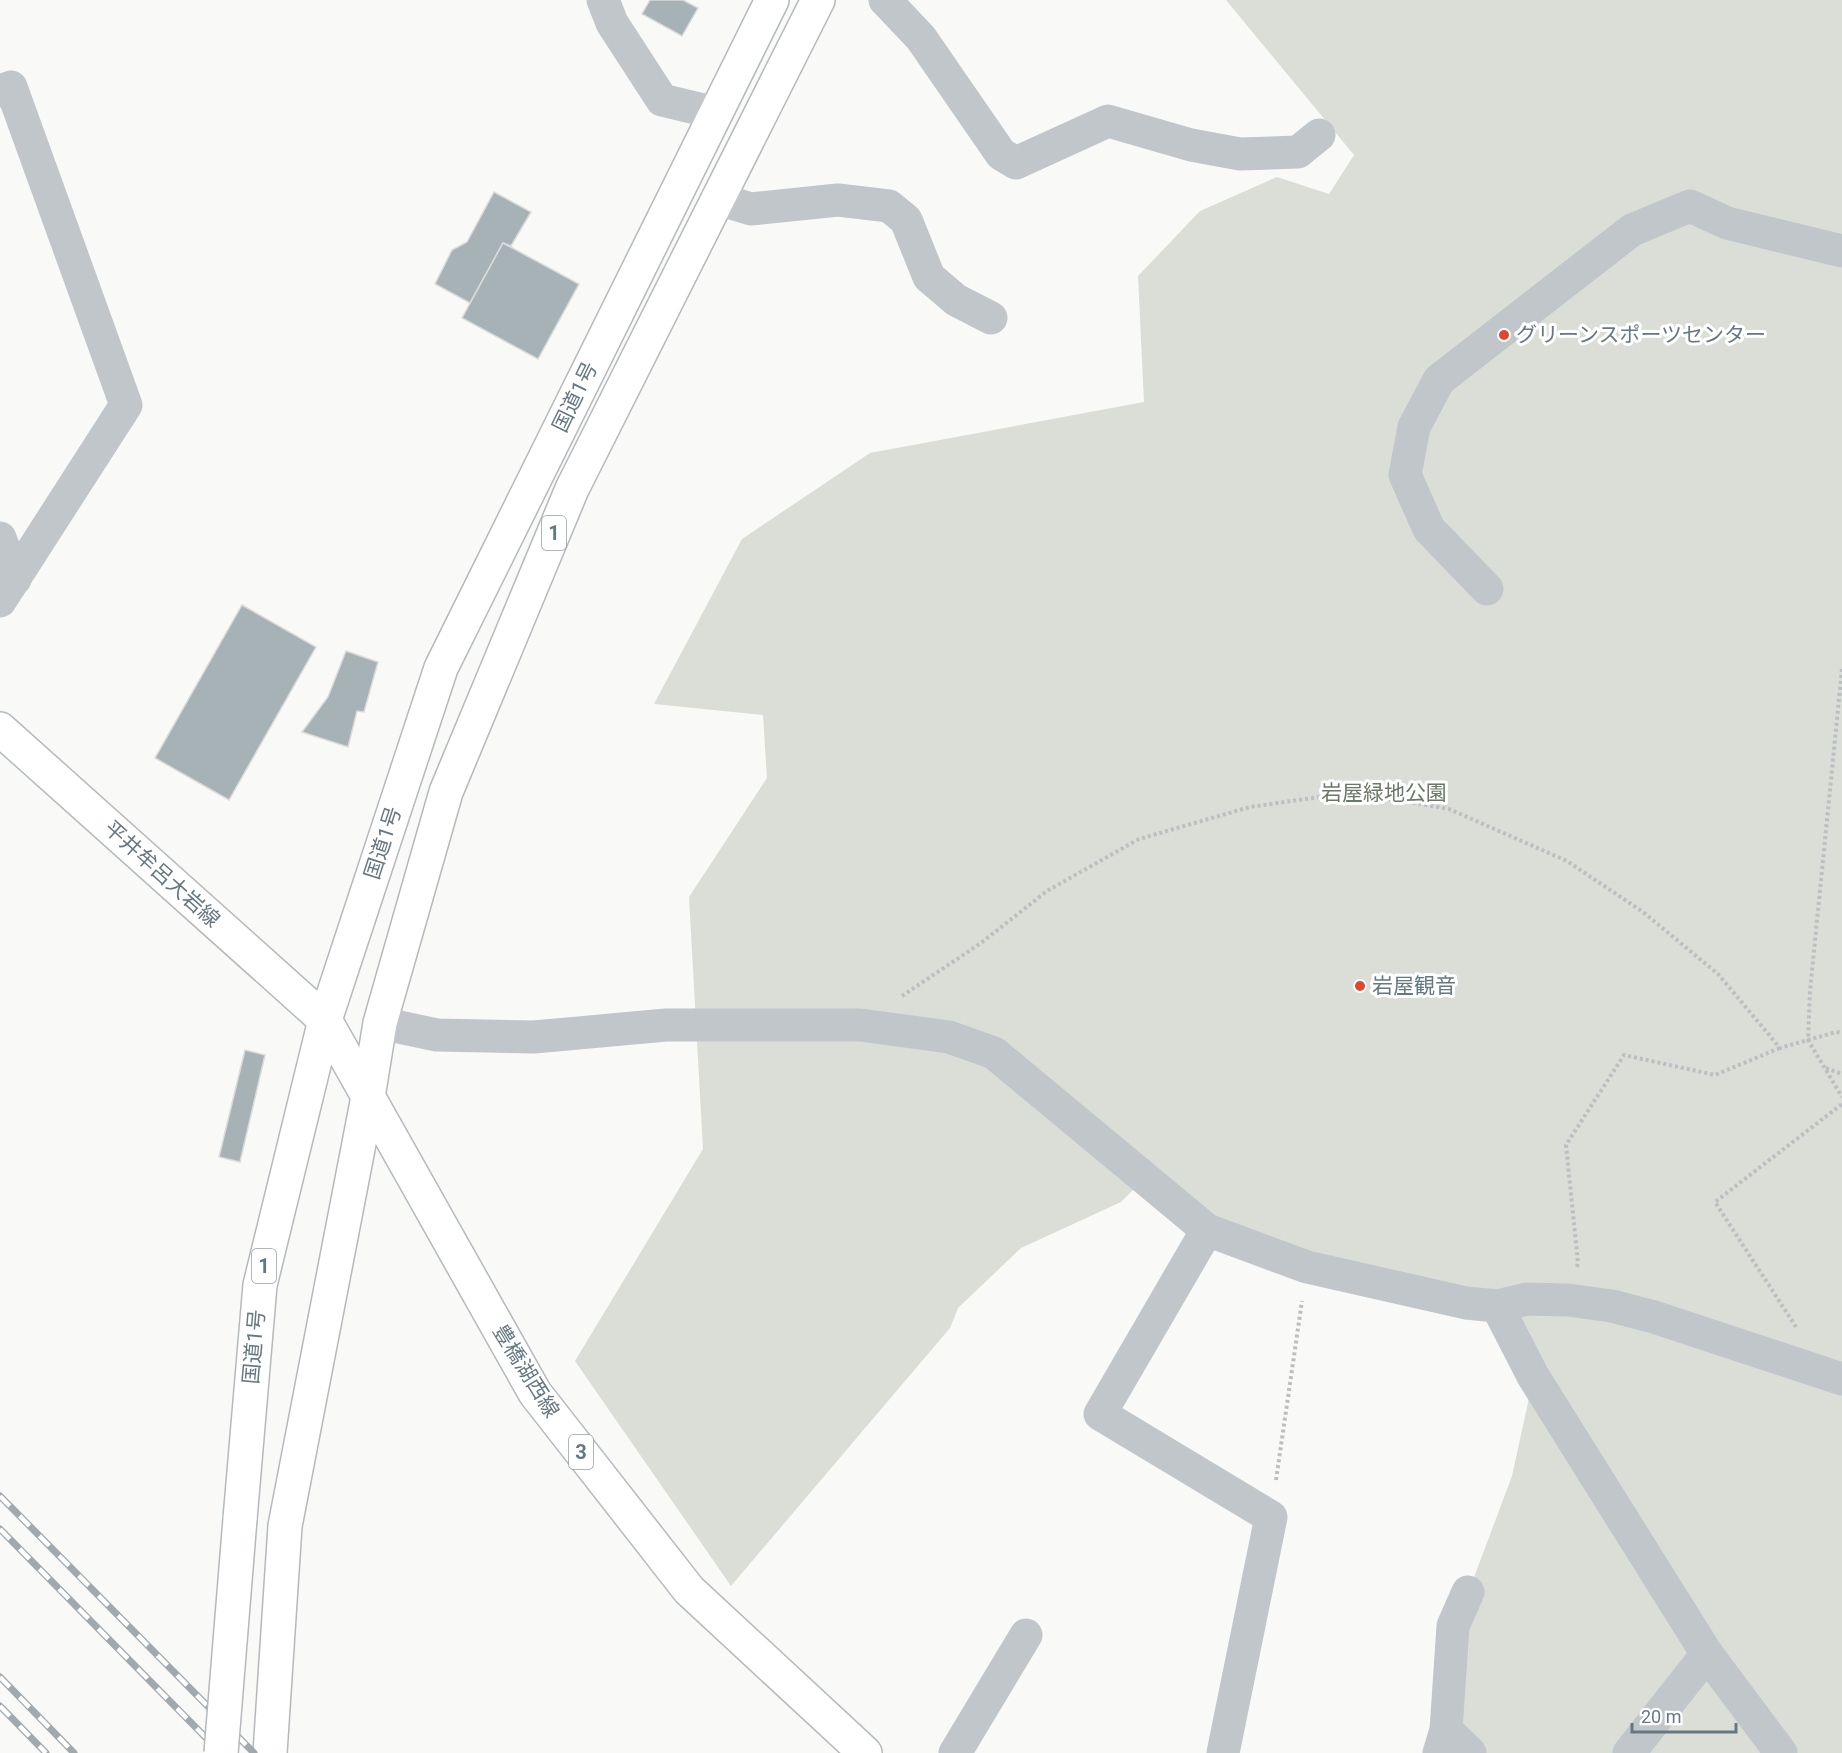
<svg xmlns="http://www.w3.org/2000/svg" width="1842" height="1753" font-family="Roboto,'Noto Sans JP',sans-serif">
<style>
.green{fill:#daded6}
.building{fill:#a7b2b6;stroke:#dbdbd9;stroke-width:1.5}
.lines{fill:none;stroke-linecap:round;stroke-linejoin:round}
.major-casing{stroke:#b4babd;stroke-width:36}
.highway-casing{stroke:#b4b9bc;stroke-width:36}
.path{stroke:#bbbfc1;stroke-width:4;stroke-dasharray:3 3;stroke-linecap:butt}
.minor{stroke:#c0c6c9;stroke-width:33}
.major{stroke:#fff;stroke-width:33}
.highway{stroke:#fff;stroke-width:33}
.rail-casing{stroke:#a0a9ad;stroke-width:7}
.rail{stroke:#fff;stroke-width:4.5;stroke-dasharray:14;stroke-linecap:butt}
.highway-bridge-casing{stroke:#b4b9bc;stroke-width:36;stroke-linecap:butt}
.highway-bridge{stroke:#fff;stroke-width:33}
.poi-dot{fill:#df4731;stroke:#fff;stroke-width:2}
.labels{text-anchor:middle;stroke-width:6;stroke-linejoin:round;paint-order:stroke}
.shield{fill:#fff;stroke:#93a0a7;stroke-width:1.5}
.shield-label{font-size:20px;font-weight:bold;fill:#657881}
.poi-label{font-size:21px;fill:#657881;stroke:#fff;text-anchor:start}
.street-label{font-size:21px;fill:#657881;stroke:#fff}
.park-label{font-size:21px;fill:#697964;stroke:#fff}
</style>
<rect width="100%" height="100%" fill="#f9f9f7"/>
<path class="green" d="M1226,0H1842V1753H1442L1455,1628L1512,1476L1534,1375L1497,1306L1274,1248L1138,1185L1121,1202L1021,1248L958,1308L950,1328L731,1586L575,1361L703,1149L689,897L767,778L763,715L654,704L742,539L870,453L1144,402L1138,276L1200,211L1277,177L1329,194L1354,155Z"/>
<g class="building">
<path d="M650,0H683L698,8L682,36L642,14Z"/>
<path d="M494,192L531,212L511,246L503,243L470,303L435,284L452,250L467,242Z"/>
<path d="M503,243L579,284L538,359L462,318Z"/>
<path d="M242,605L316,647L229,800L155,758Z"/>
<path d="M346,651L378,662L364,712L357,711L348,747L302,732L328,697Z"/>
<path d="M245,1050L265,1055L240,1162L219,1157Z"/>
</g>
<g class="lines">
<defs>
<path id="major" d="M0,729L325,1020L535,1393L689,1590L865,1753"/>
<g id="highway">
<path d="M240,1519L260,1285L325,1020L441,668L772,0"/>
<path d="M270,1753L285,1526L368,1097L380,1023L446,792L572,489L818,0"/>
</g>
</defs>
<use href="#major" class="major-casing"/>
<use href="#highway" class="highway-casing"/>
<g class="path">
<path d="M1842,669L1810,991L1808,1040L1842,1097"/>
<path d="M902,996L981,943L1047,891L1139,839L1250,807L1319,797L1398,800L1449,809L1567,861L1643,912L1718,974L1780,1048L1836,1032L1842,1033"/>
<path d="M1826,1068L1842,1074"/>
<path d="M1577,1267L1578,1263L1566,1145L1624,1055L1715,1075L1780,1048"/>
<path d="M1796,1327L1715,1202L1842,1104"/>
<path d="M1276,1480L1302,1301"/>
</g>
<g class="minor">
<path d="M603,0L612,23L662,100L716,113"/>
<path d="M885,0L921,38L1001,154L1016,163L1108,121L1191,145L1240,154L1298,152L1319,135"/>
<path d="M0,91L11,87L126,405L0,601"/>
<path d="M718,199L751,209L838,200L889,206L906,220L929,277L956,300L991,318"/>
<path d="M0,538L15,579"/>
<path d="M1487,589L1429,529L1405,475L1414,427L1439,380L1632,230L1690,206L1727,223L1842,251"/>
<path d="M380,1023L437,1035L534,1037L666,1025H860L949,1037L994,1053L1207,1230L1307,1267L1466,1303L1497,1306"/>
<path d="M1207,1230L1100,1414L1271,1517L1223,1753"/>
<path d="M1446,1730L1470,1753"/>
<path d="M955,1753L1026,1635"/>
<path d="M1439,1753L1446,1730L1453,1626L1468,1592"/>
<path d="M1629,1753L1707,1654"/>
<path d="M1781,1753L1707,1654L1533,1376L1497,1306L1527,1299L1568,1300L1612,1306L1654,1317L1842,1379"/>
</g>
<use href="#major" class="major"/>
<use href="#highway" class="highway"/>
<defs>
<g id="rail">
<path d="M0,1496L254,1753"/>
<path d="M0,1529L221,1753"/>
<path d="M0,1677L74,1753"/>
<path d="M0,1706L46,1753"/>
</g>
</defs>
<use href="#rail" class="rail-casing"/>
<use href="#rail" class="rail"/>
<defs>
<path id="highway-bridge" d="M221,1753L240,1519"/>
</defs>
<use href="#highway-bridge" class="highway-bridge-casing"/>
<use href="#highway-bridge" class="highway-bridge"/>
</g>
<g class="poi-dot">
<circle cx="1504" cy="335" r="6"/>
<circle cx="1360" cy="986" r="6"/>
</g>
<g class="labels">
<g class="shield">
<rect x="542" y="516" width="24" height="34" rx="4.5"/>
<rect x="252" y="1249" width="24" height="34" rx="4.5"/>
<rect x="569" y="1435" width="24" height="34" rx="4.5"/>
</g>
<g class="shield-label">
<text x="554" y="540">1</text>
<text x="264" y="1273">1</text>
<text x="581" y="1459">3</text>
</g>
<g class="poi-label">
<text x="1516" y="342">グリーンスポーツセンター</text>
<text x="1372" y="993">岩屋観音</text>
</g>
<g class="street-label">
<text transform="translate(575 397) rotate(-64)" y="7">国道1号</text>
<text transform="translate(383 843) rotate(-72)" y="7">国道1号</text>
<text transform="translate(162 874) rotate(42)" y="7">平井牟呂大岩線</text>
<text transform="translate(254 1347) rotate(-85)" y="7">国道1号</text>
<text transform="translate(526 1371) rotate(58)" y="7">豊橋湖西線</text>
</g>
<g class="park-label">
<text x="1384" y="800">岩屋緑地公園</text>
</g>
</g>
<path d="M1632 1723v9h104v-9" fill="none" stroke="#657881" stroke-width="3"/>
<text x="1641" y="1723" font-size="18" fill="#657881" stroke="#ffffff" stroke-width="4.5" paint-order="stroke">20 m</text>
</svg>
